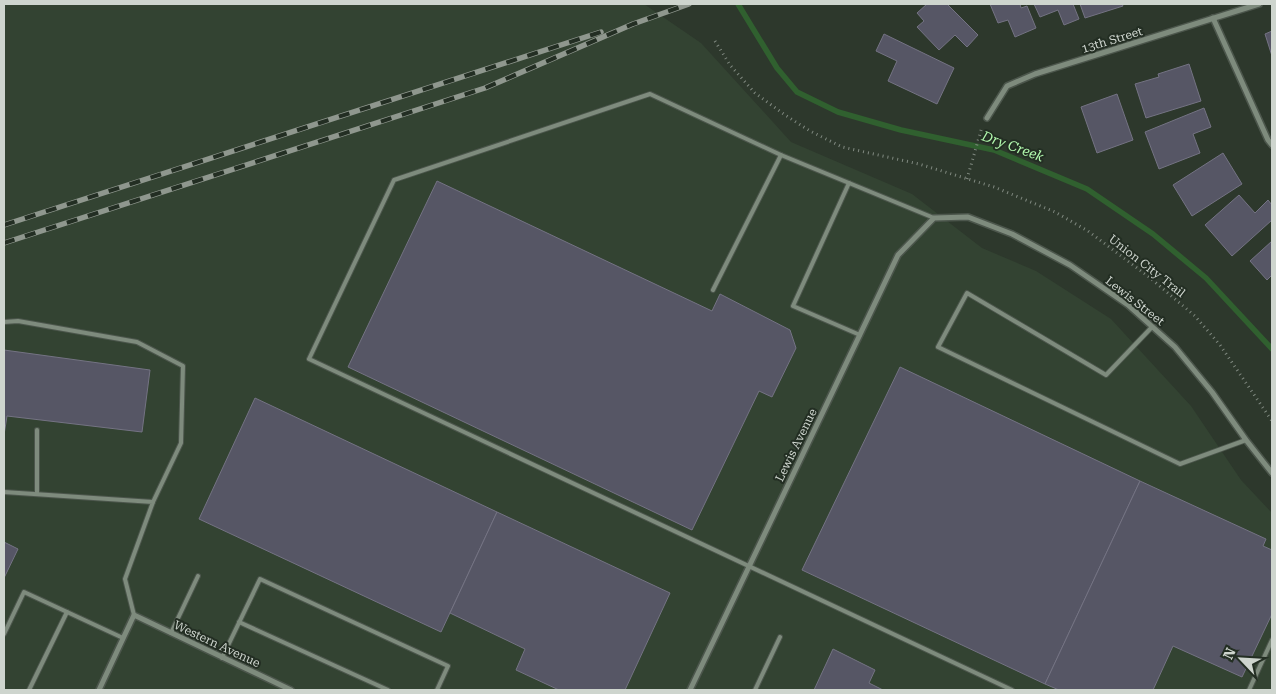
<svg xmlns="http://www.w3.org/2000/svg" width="1276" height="694" font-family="'Roboto Serif',serif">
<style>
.built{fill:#334332}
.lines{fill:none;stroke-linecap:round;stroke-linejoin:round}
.stream{stroke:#30602f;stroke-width:5.5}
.building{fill:#565665;stroke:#747383}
.lane-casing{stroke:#4c564c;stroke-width:6}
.street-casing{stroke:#4c564c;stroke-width:8}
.path{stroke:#818a81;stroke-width:3;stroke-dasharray:1 4;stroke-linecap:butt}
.lane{stroke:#7e8b7d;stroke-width:4}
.street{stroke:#7e8b7d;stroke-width:5}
.rail-casing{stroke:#8f978e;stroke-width:5.5}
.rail{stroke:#232e23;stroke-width:4;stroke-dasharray:11;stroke-linecap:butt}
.labels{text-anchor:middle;stroke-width:4;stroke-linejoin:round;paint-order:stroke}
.street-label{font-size:12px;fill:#ced5ce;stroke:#232e23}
.water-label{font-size:14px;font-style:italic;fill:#b2f9ae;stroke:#232e23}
</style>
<rect width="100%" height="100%" fill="#2d382c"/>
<path class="built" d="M4,4H644L701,43L791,142L912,194L982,248L1036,271L1111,319L1191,406L1241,480L1272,513V690H4Z"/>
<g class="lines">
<path class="stream" d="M738,4L777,68L797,92L838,112L901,130L994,150L1087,189L1153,234L1206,278L1272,349"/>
</g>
<g class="building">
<path d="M927,4H947L978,35L967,47L955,35L939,50L917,27L924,21L917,13Z"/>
<path d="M990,4H1020L1021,8L1027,6L1036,28L1015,37L1008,20L998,23Z"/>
<path d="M1034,4H1073L1079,19L1064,25L1058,10L1040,17Z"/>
<path d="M1080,4H1122L1123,6L1085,18Z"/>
<path d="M1272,31V56L1265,34Z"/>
<path d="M884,34L954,68L937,104L888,81L897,61L876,51Z"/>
<path d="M1189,64L1201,101L1146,118L1135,84L1159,77L1158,74Z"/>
<path d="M1117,94L1133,140L1097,153L1081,107Z"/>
<path d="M1204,108L1211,127L1193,134L1200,153L1159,169L1145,132Z"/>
<path d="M1223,153L1242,184L1192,216L1173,185Z"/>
<path d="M437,181L712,311L720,294L790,330L796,348L772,397L759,391L692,530L348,367Z"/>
<path d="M1239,195L1255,213L1268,200L1272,205V220L1232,256L1205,225Z"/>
<path d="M1272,241V275L1267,280L1250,261Z"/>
<path d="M4,350L150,370L142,432L7,416L4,435Z"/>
<path d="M900,367L1140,481L1045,684L802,570Z"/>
<path d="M255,398L497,512L441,632L199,519Z"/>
<path d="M1140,481L1266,539L1263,546L1272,550V614L1242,677L1173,646L1153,690H1059L1045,684Z"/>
<path d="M497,512L670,593L625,690H559L516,670L525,649L450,613Z"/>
<path d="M4,542L18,549L4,578Z"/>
<path d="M833,649L875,670L869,683L883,690H814Z"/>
</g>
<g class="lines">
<defs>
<g id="lane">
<path d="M849,183L793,306L860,335"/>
<path d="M934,218L781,155L650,94L394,180L309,359L1012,690"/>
<path d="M713,290L781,155"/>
<path d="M4,322L18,321L137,342L183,366L181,443L153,502"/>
<path d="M1152,327L1106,375L967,293L938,347L1180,464L1246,440"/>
<path d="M37,430V494"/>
<path d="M4,492L153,502L125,579L134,615"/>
<path d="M239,622L388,690"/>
<path d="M171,633L198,576"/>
<path d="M4,634L24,592L123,638"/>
<path d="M222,658L260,579L448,666L437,690"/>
<path d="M29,690L67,612"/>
<path d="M755,690L780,637"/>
<path d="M1249,690L1272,640"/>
</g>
<g id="street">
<path d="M1213,18L1268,140L1272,145"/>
<path d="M987,118L1007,86L1035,74L1259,4"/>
<path d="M99,690L134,615L291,690"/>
<path d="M690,690L898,255L934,218L968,217L1012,234L1070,265L1128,305L1175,347L1212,392L1246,440L1272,473"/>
</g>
</defs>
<use href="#lane" class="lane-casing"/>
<use href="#street" class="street-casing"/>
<g class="path">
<path d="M715,41L730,65L755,93L785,115L810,131L842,147L919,164L994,187L1055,212L1088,231L1149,277L1195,316L1220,345L1272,421"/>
<path d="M967,179L982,127"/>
</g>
<use href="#lane" class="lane"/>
<use href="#street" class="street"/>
<defs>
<g id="rail">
<path d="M4,225L601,32"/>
<path d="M4,243L485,88L633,24L689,4"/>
</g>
</defs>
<use href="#rail" class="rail-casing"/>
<use href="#rail" class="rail"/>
</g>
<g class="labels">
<g class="street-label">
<text transform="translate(1112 40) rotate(-17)" y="4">13th Street</text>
<text transform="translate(1147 266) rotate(38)" y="4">Union City Trail</text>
<text transform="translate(1135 301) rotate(38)" y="4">Lewis Street</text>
<text transform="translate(796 445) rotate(-64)" y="4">Lewis Avenue</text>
<text transform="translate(217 644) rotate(25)" y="4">Western Avenue</text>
</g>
<g class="water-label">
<text transform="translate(1013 146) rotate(20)" y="5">Dry Creek</text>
</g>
</g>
<rect width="1276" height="694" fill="none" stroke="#ced5ce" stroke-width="10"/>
<g transform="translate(1241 659) rotate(295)" stroke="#232e23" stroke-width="4" paint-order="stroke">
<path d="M0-4L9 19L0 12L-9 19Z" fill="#ced5ce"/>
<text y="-8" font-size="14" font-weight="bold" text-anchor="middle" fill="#ced5ce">N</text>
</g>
</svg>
